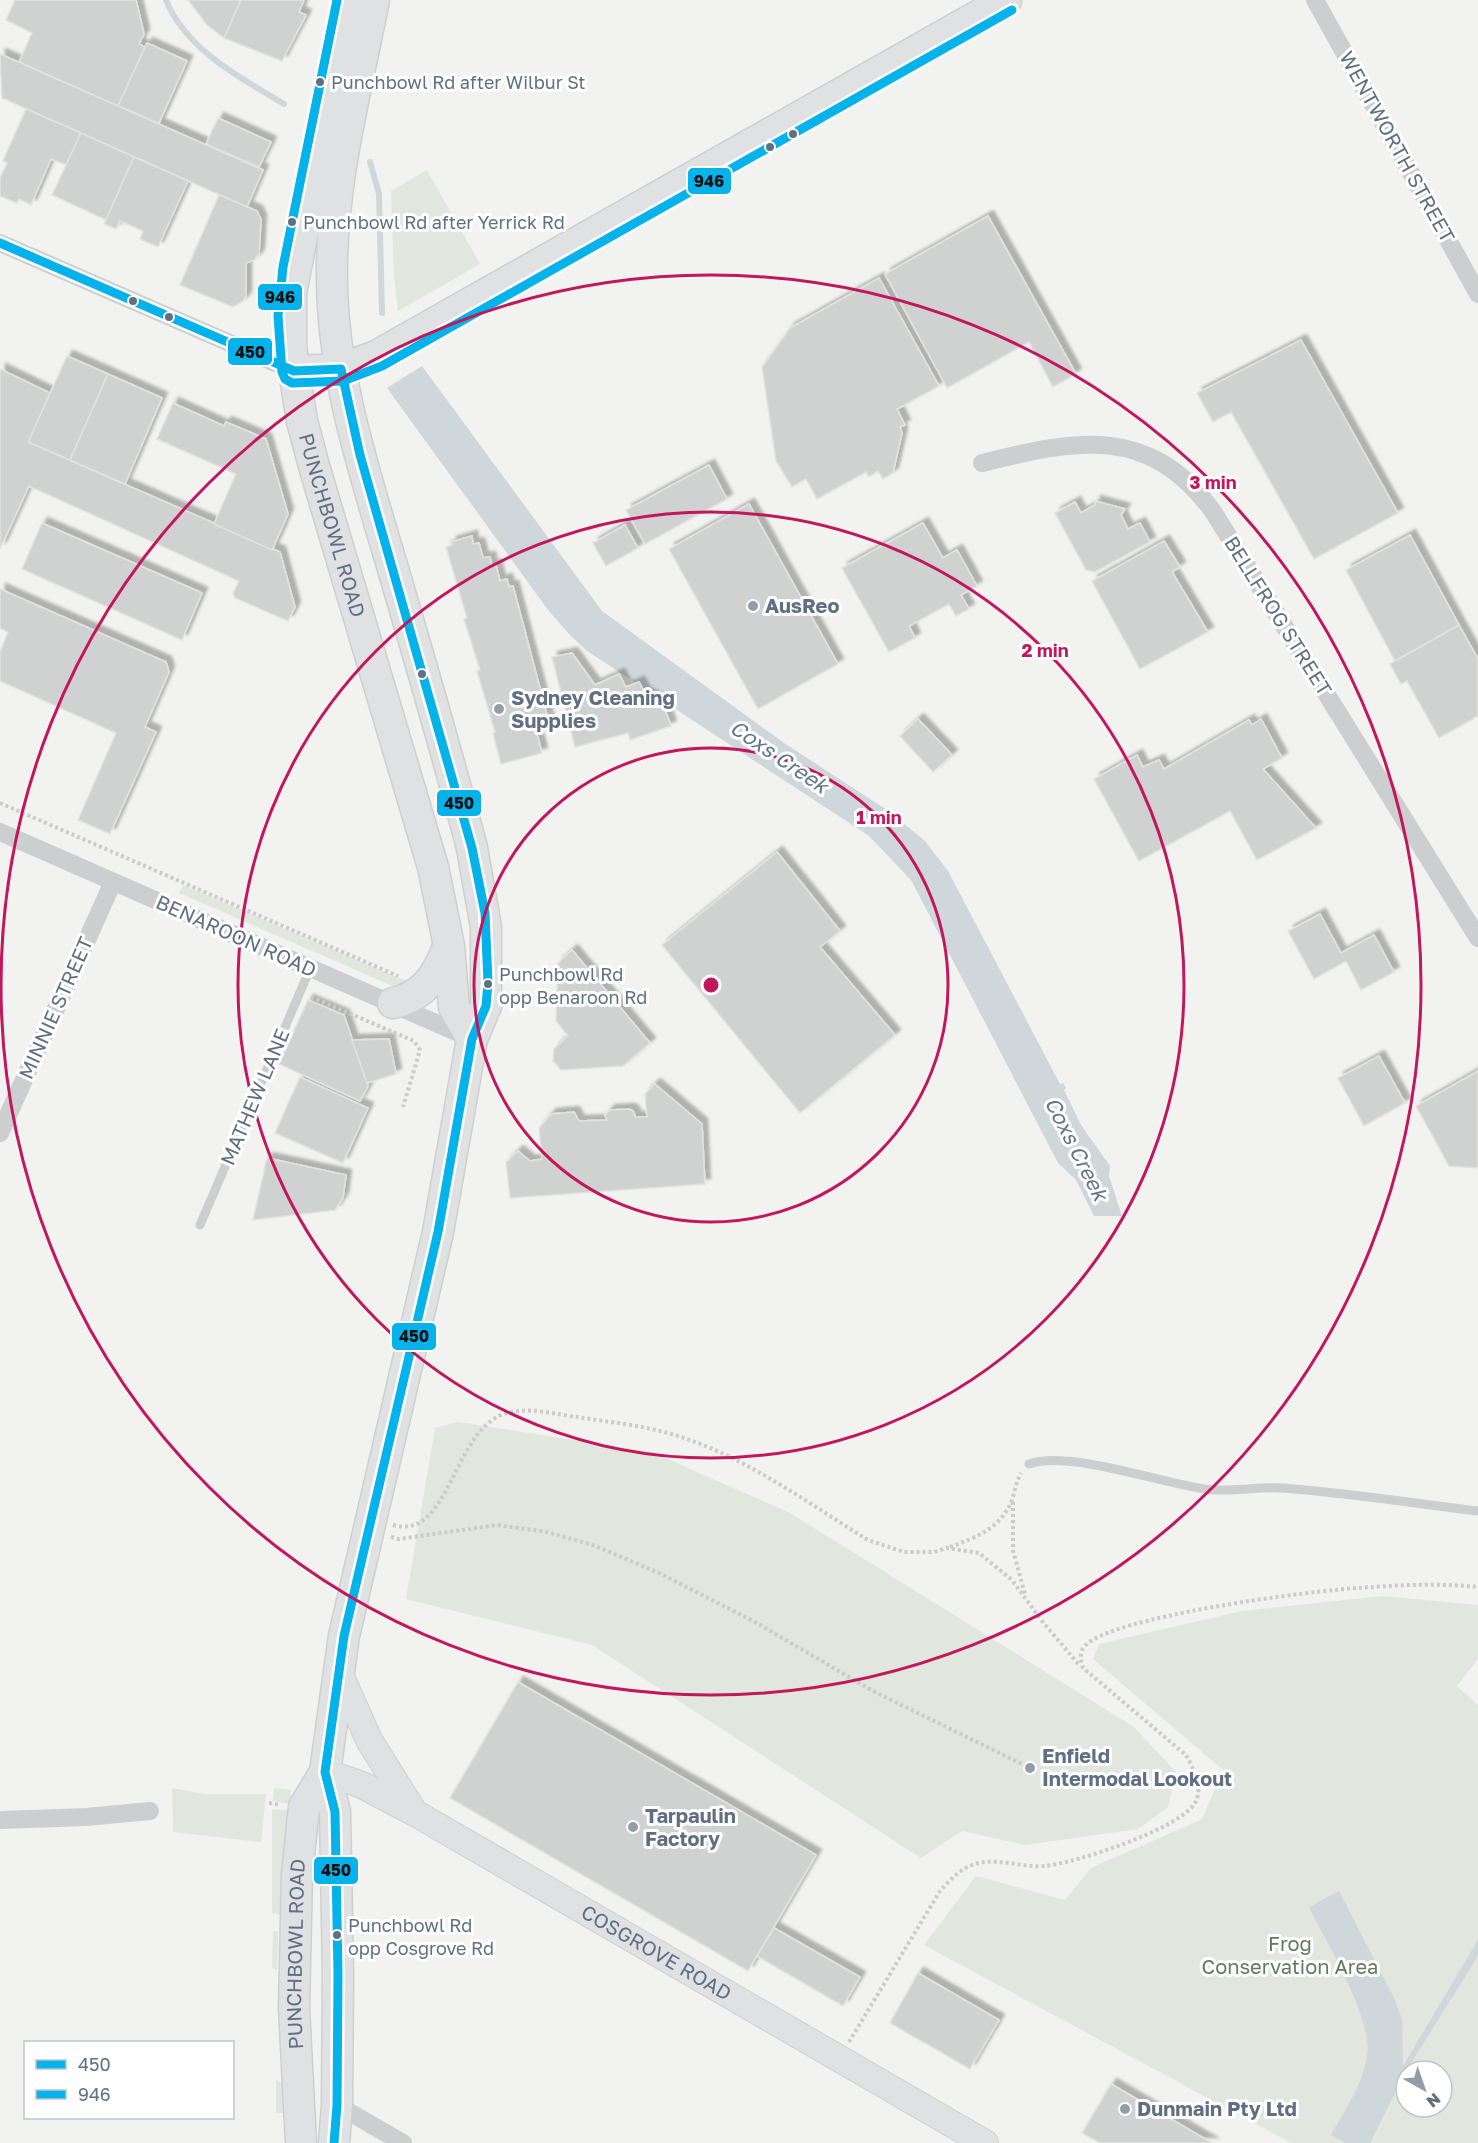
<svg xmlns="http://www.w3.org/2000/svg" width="1478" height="2143" font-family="'Golos Text',sans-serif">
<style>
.green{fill:#e1e6de;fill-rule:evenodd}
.water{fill:#d0d7da}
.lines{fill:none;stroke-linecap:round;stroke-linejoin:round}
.stream{stroke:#d0d7da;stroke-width:6}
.building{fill:#d0d1d1;stroke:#e2e2e0;stroke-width:1.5;filter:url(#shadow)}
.secondary-casing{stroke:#ced0d1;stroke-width:28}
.primary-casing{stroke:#ced0d0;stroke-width:33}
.path{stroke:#cbcbcb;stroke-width:4;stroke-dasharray:3 3;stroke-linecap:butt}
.service{stroke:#cdcecf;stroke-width:9}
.minor{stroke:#cdcecf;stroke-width:18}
.secondary{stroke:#e0e1e2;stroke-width:26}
.primary{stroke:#e0e1e2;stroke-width:30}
.bus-1-casing{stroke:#fff;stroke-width:14}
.bus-2-casing{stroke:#fff;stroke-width:14}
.bus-1{stroke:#05b2ea;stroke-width:9}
.bus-2{stroke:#05b2ea;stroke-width:9}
.ring{fill:none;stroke:#c2185b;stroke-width:3}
.bus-dot{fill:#606f83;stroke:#fff;stroke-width:2}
.poi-dot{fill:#939da9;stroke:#fff;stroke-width:2}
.labels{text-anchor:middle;stroke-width:6;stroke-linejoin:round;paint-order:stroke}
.bus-label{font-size:18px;fill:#606f83;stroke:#fff;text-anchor:start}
.street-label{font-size:20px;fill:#606f83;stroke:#fff}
.poi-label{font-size:20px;font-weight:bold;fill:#606f83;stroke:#fff;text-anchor:start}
.park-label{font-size:20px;fill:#617a5f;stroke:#fff}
.water-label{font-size:21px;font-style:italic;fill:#5f7889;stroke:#fff}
.centre{fill:#c2185b;stroke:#fff;stroke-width:3}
.ring-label{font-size:18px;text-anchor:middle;font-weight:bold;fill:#c2185b;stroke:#fff;stroke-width:6;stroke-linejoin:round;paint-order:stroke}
.line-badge{stroke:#fff;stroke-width:2}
.pale-badge-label{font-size:16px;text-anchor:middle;font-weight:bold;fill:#111}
</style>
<defs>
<filter id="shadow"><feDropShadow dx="5.5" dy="-5.5" stdDeviation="1.5" flood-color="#0004"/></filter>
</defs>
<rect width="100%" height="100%" fill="#f2f3f0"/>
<g class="green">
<path d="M427,170L480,264L398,311L394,276L391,191Z"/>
<path d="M183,885L399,978L415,982L397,988L179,893Z"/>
<path d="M458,1422L652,1452L790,1513L1134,1727L1176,1772L1168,1807L1138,1829L1025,1845L962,1831L921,1858L592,1645L406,1599L435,1428Z"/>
<path d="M1383,1596L1478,1605V1659L1457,1686L1478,1705V2143H1291L924,1945L976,1876L1065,1900L1091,1868L1202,1819L1223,1770L1093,1659L1099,1644L1242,1611ZM1406,2071H1442V2107H1406Z"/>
<path d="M172,1788L204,1794H266L261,1842L173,1832Z"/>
<path d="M274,1788L291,1790L290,1804L273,1801Z"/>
<path d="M272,1809L287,1810L280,1915L272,1913Z"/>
<path d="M273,1930L278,1932L277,1970L272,1968Z"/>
<path d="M276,2080L283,2084L286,2110L284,2113H276Z"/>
</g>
<g class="water">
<path d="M422,366L602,611L784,743L890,812L925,841L948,871L1060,1084L1063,1083L1066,1088L1064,1090L1081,1125L1110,1166L1109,1176L1122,1216H1094L1076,1180L1058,1163L911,880L869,836L587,651L569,634L548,610L387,388Z"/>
<path d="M1339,1891L1395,2000L1402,2019L1403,2066L1478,1940V1956L1406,2071L1370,2143H1345L1331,2135C1345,2110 1363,2084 1367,2056C1373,2017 1327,1944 1309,1907Z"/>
</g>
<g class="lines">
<g class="stream">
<path d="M166,0C186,50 241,78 284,104"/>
<path d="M370,162L379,194L382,313"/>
</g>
</g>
<g class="building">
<path d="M15,0H136L144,34L139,44L145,47L118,106L19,62L32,33L6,20Z"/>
<path d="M188,0H241L224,38L207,25Z"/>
<path d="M241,0H304L299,12L306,15L282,61L224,38Z"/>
<path d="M147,43L187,61L159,123L118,106Z"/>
<path d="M0,54L263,170L247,207L2,98Z"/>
<path d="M26,109L81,133L66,165L51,159L31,205L19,199L17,203L0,196V178L7,163L3,161Z"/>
<path d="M218,118L271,142L259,167L206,144Z"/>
<path d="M81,133L134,157L106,220L52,195Z"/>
<path d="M134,157L188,181L158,247L140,239L143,231L120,221L116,229L104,224Z"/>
<path d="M219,195L257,211L261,220L259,254L254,260L246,263V296L243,301L233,307L180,285Z"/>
<path d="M988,216L1076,374L1053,387L1029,342L947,388L885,274Z"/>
<path d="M879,278L939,386L897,409L905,425L900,427L902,433L893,473L883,479L878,471L869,477L866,472L817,499L806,479L792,487L776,461L762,367L790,328Z"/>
<path d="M1301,340L1398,513L1314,559L1231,412L1213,422L1197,393Z"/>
<path d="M67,356L108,374L70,460L28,442Z"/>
<path d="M0,369L50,393L28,442L280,552L295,607L288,621L235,598L233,593L239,581L29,486L0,549Z"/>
<path d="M108,374L162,398L125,484L70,460Z"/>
<path d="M173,403L224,426L226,422L266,439L288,514L272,550L214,524L236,474L157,439Z"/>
<path d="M709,465L727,499L645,544L626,510Z"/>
<path d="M1095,501L1125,509L1121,515L1128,529L1140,523L1150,542L1095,572L1086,570L1055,513L1075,502L1081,513L1095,505Z"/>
<path d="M749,504L838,664L758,709L669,549Z"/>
<path d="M42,523L202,593L182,640L22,569Z"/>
<path d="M923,523L943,558L957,550L977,586L961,595L969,609L956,616L949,604L909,626L915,638L889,652L842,568Z"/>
<path d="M625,525L638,548L606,566L593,543Z"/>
<path d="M1410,535L1459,625L1395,661L1346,570Z"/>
<path d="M472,536L473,544L479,543L483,558L490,557L492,566L496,565L500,581L507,579L509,587L513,586L551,730L537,734L542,753L501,764L493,733L495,732L477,671L480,670L464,619L467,618L446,547L452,545L451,542Z"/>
<path d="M1164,541L1180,567L1172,572L1208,632L1140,669L1092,581Z"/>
<path d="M0,589L166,662L169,672L145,727L156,732L110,834L78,820L116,733L0,681V652L8,632L0,628Z"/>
<path d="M1459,625L1478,659V716L1439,738L1407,681L1401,684L1390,664Z"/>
<path d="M572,653L595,685L619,674L626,687L639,682L645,693L662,702L671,726L630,740L628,733L575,747L552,657Z"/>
<path d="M918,719L952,755L933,772L900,736Z"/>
<path d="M1261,719L1282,758L1263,769L1316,828L1257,860L1230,811L1139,861L1094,779L1137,755L1143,767L1159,760L1164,769L1249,720L1252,725Z"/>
<path d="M777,852L840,931L820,947L895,1035L800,1113L662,945Z"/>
<path d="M1320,914L1341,953L1374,935L1394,972L1361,990L1346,961L1314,979L1288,931Z"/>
<path d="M572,950L650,1043L623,1066L561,1070L553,1061L554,1049L568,1036L556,1021L558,963Z"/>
<path d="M308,1000L344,1015L368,1086L360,1101L279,1064Z"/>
<path d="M389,1039L396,1074L367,1083L352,1040Z"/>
<path d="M1379,1056L1405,1103L1364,1126L1338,1078Z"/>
<path d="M1478,1071V1168L1449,1166L1416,1106Z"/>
<path d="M300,1077L368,1108L343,1163L275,1133Z"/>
<path d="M655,1084L702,1124L705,1184L510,1198L506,1162L518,1151L530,1161L542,1159L539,1128L551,1114L574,1112L579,1121L607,1120L605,1115L610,1110L630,1109L634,1112L635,1117H647L645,1094Z"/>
<path d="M267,1158L346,1175L343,1198L335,1210L253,1220Z"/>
<path d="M518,1682L816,1855L748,1971L450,1798Z"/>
<path d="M774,1928L860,1977L843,2006L757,1956Z"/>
<path d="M918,1973L999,2020L970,2069L890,2023Z"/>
<path d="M1111,2084L1212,2143H1100L1082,2133Z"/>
</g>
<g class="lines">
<defs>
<g id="secondary">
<path d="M338,1670L369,1740L412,1809"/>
<path id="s1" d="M325,1772L362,1785L415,1813L985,2143"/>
</g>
<g id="primary">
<path id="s2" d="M349,0L291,293V344L294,371L302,421L314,466L433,867L449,946L454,1007L472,1039"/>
<path d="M294,371L341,369L376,356L1006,0"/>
<path d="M393,1003C425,996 437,975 448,947"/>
<path id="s3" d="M301,2143L294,2008L297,1874L304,1807L325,1772"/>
<path d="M334,2143L337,2105L338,1974L335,1812L325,1772L344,1636L438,1232L472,1039L486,1006V927L472,848C446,749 417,650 388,552C362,464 333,374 332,282C330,187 356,92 374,0"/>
</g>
</defs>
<use href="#secondary" class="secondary-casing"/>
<use href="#primary" class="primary-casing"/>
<g class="path">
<path d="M0,803L398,976"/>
<path d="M311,997L414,1041L420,1050L403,1107"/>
<path d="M1013,1502V1551L1025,1594"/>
<path d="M393,1525C450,1541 452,1432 504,1414C527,1406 554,1414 577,1417C608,1422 641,1425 671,1434C742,1454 806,1502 868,1540L904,1552H934L947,1548L979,1553L1012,1580L1042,1621L1080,1666"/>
<path d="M391,1537L399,1539L497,1525L547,1532L593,1545L659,1573L755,1622L873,1691L1030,1768"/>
<path d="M950,1547C977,1537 1001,1528 1012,1500C1015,1491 1016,1482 1021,1473"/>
<path d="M269,1803L280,1805"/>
<path d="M849,2042L940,1891C949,1881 959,1870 972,1865C995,1856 1021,1868 1045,1866C1075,1863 1180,1829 1195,1803C1204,1788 1193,1768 1186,1755L1083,1668C1081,1661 1079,1653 1084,1647C1106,1617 1315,1590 1359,1588C1398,1585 1439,1583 1478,1587"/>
</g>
<g class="service">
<path d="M200,1225L310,969"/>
<path d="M1029,1464C1070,1450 1160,1483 1205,1489C1230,1493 1256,1486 1282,1488C1348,1493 1413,1503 1478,1511"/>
</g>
<g class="minor">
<path d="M1315,0L1478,294"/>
<path d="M0,243L294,371"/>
<path d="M982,463C1075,440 1150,423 1214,513L1478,938"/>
<path d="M0,832L470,1038"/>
<path d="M0,1133L113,882"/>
<path d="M0,1820L86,1817L150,1811"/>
<path d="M337,2105L403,2143"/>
</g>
<use href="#secondary" class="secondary"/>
<use href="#primary" class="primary"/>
<defs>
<path id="bus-1" d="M0,243L294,371L341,369L360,455L472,848L485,913L488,983L486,1006L472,1039L438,1232L344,1636L325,1772L335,1812L338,1974L337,2105L334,2143"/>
<path id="bus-2" d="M337,0L283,267L278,316L282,372L285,379L292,383L343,381L382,366L1012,10"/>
</defs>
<use href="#bus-1" class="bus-1-casing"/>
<use href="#bus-2" class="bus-2-casing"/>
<use href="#bus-1" class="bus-1"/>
<use href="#bus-2" class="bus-2"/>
</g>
<g class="ring">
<circle cx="711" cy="985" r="237"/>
<circle cx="711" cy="985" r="473"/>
<circle cx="711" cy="985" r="710"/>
</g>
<g class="bus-dot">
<circle cx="320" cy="82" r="5"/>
<circle cx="793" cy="134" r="5"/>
<circle cx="770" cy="147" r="5"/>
<circle cx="292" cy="222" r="5"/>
<circle cx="133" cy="301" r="5"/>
<circle cx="169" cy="317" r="5"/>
<circle cx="422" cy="674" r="5"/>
<circle cx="488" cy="984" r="5"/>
<circle cx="337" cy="1935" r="5"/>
</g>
<g class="poi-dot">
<circle cx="753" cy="606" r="6"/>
<circle cx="499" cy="709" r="6"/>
<circle cx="1030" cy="1768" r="6"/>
<circle cx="633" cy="1827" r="6"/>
<circle cx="1125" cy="2109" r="6"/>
</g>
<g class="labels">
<g class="bus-label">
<text x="331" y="89">Punchbowl Rd after Wilbur St</text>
<text x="303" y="229">Punchbowl Rd after Yerrick Rd</text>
<text x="499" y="981">Punchbowl Rd<tspan x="499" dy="23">opp Benaroon Rd</tspan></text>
<text x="348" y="1932">Punchbowl Rd<tspan x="348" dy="23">opp Cosgrove Rd</tspan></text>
</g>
<g class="street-label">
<text transform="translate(1397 147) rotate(61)" y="7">WENTWORTH STREET</text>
<text dy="7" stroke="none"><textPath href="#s2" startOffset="536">PUNCHBOWL ROAD</textPath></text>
<text transform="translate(1278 616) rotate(58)" y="7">BELLFROG STREET</text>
<text transform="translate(236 936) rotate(24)" y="7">BENAROON ROAD</text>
<text transform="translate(56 1008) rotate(-66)" y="7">MINNIE STREET</text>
<text transform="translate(255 1097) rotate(-67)" y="7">MATHEW LANE</text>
<text dy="7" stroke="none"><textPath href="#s1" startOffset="378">COSGROVE ROAD</textPath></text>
<text dy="7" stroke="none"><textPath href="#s3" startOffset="189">PUNCHBOWL ROAD</textPath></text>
</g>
<g class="poi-label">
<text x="765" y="613">AusReo</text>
<text x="511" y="705">Sydney Cleaning<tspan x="511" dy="23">Supplies</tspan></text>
<text x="1042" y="1763">Enfield<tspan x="1042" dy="23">Intermodal Lookout</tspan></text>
<text x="645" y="1823">Tarpaulin<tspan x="645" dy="23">Factory</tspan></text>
<text x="1137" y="2116">Dunmain Pty Ltd</text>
</g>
<g class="park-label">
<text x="1290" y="1951">Frog<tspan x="1290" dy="23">Conservation Area</tspan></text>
</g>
<g class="water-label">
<text transform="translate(779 757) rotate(34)" y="7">Coxs Creek</text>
<text transform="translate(1076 1149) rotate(63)" y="7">Coxs Creek</text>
</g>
</g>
<circle cx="711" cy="985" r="9" class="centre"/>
<g class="ring-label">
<text x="1213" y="489">3 min</text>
<text x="1045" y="657">2 min</text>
<text x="879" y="824">1 min</text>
</g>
<g class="line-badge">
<rect x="687" y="167" width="45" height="28" rx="6" fill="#05b2ea"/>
<rect x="257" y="283" width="46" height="28" rx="6" fill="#05b2ea"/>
<rect x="227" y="337" width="46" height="29" rx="6" fill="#05b2ea"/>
<rect x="436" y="789" width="46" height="28" rx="6" fill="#05b2ea"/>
<rect x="391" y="1322" width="46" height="29" rx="6" fill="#05b2ea"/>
<rect x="313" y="1856" width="46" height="29" rx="6" fill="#05b2ea"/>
</g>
<g class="pale-badge-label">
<text x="709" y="187">946</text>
<text x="280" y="303">946</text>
<text x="250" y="358">450</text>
<text x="459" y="809">450</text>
<text x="414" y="1342">450</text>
<text x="336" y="1876">450</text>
</g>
<rect x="24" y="2041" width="210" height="78" fill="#ffffff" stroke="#bfc5cd" stroke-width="1.5"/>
<rect x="36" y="2060" width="30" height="9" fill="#05b2ea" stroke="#bfc5cd" stroke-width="1.5"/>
<text x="78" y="2071" font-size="18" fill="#606f83">450</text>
<rect x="36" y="2090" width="30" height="9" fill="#05b2ea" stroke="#bfc5cd" stroke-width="1.5"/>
<text x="78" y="2101" font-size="18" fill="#606f83">946</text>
<g transform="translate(1424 2089) rotate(140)"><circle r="28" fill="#ffffff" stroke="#bfc5cd" stroke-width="1.5"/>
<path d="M0-4.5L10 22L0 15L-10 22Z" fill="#939da9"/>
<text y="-9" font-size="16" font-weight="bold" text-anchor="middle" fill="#606f83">N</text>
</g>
</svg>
